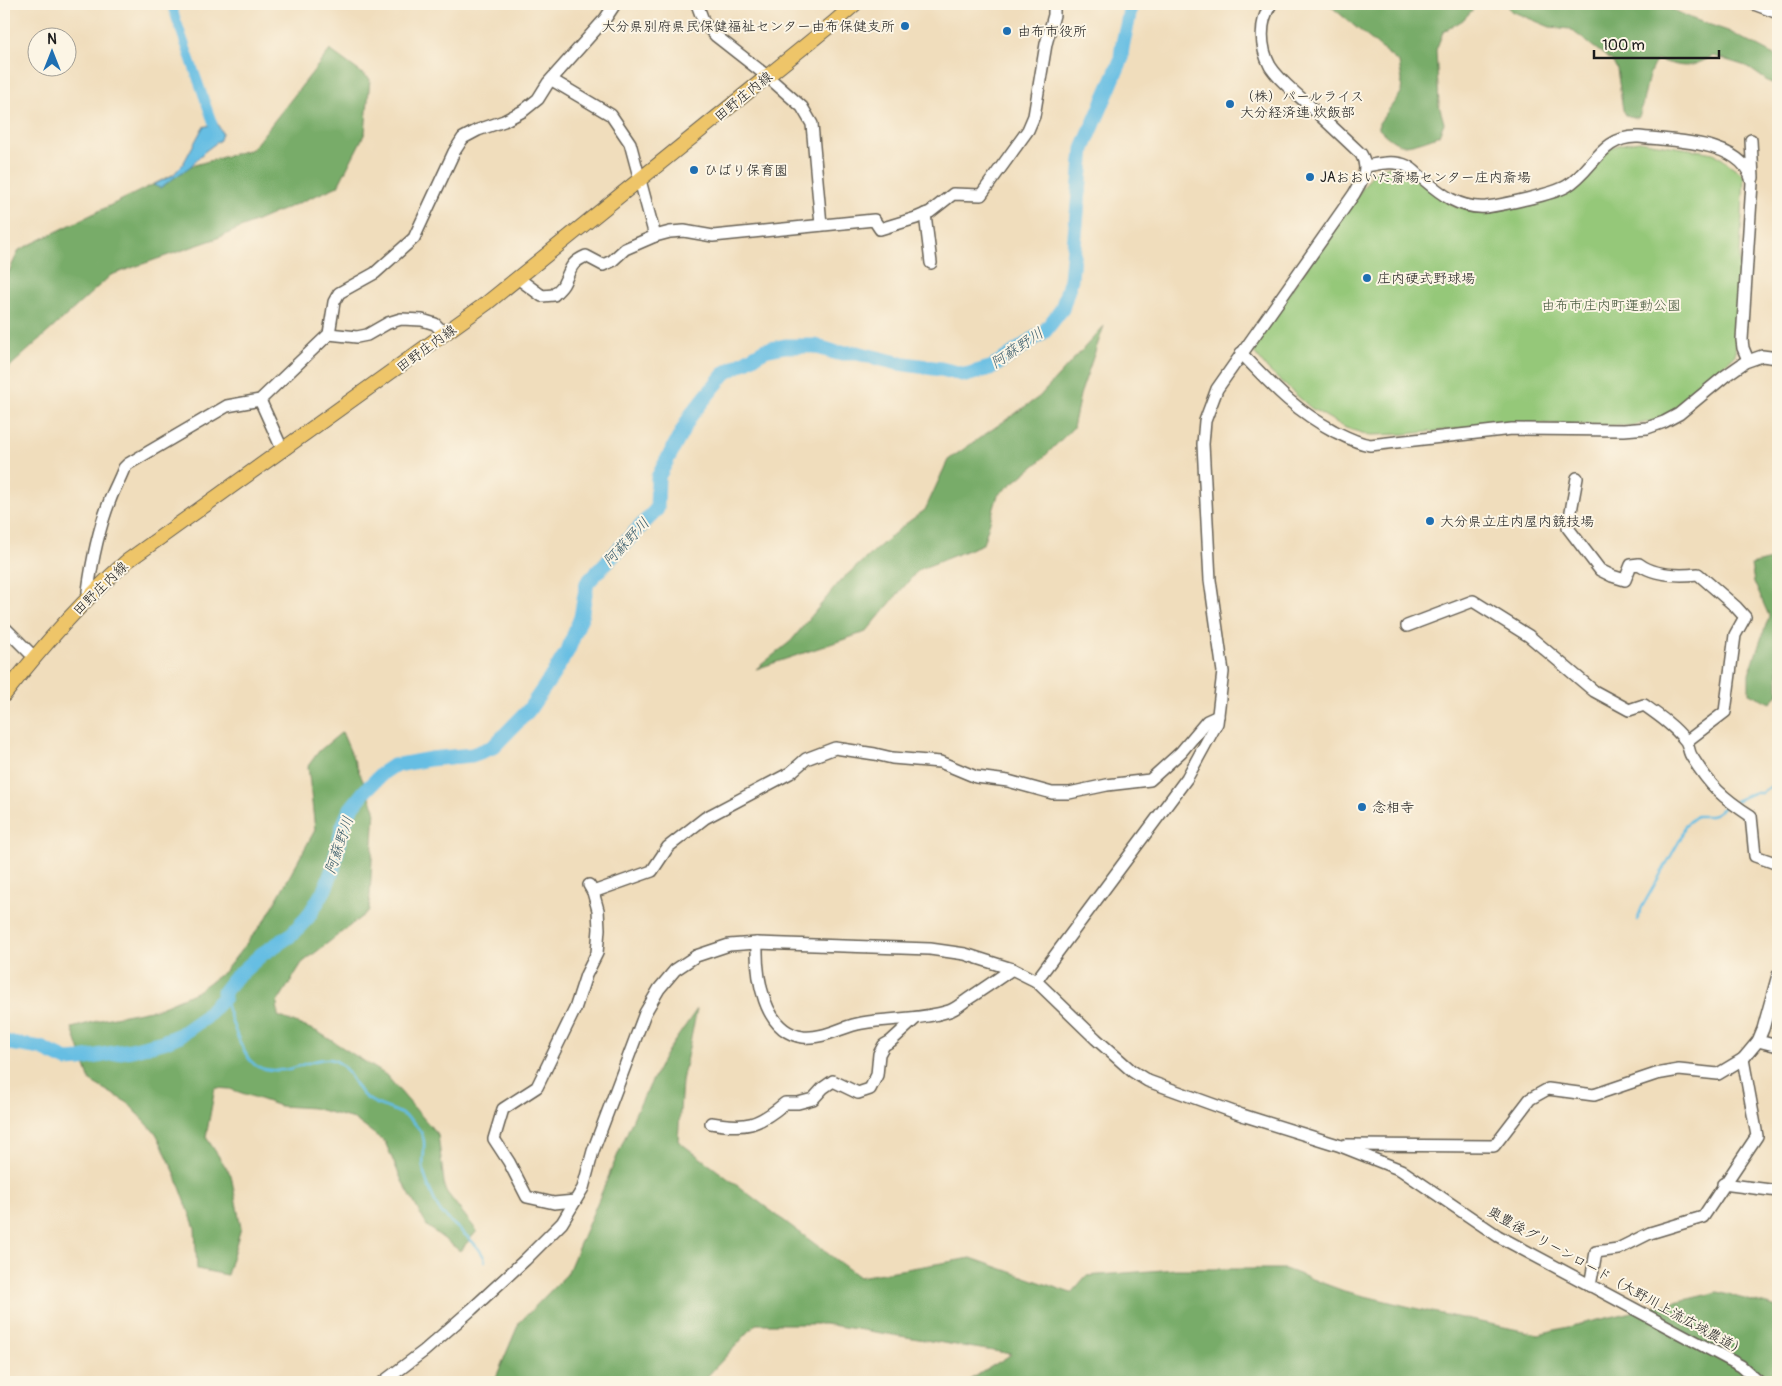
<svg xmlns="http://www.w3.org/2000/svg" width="1782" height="1386" font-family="Pangolin,'Klee One',sans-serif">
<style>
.green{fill:#95c879;stroke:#58724a}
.forest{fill:#78ac69;stroke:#4a6442}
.water{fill:#66bee3;stroke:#416d80}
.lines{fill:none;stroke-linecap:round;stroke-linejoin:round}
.stream{stroke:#66bee3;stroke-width:2.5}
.canal{stroke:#66bee3;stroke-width:9}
.river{stroke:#66bee3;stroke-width:15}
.minor-casing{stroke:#666054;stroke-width:14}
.major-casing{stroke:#666054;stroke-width:16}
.minor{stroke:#fff;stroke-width:11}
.major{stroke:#eec569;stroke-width:14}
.poi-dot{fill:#1f6fb2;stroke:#fcf5e5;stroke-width:2}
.labels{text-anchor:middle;stroke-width:4;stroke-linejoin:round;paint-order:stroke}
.poi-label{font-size:14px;fill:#1c1c1c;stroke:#fcf5e5;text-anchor:start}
.street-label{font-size:14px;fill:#1c1c1c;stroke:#fcf5e5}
.park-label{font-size:14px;fill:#46583d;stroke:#fcf5e5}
.water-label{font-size:15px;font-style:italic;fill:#3a5d6c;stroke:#fcf5e5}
</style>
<rect width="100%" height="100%" fill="#fcf5e5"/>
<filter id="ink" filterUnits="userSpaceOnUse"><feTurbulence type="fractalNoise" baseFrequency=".02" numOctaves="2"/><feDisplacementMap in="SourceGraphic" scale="10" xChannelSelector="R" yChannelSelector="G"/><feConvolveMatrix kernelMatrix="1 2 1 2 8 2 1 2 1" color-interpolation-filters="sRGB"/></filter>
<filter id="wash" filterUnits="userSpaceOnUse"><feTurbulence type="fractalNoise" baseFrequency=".0096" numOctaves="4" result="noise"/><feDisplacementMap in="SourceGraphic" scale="20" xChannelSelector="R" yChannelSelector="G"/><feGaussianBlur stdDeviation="1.12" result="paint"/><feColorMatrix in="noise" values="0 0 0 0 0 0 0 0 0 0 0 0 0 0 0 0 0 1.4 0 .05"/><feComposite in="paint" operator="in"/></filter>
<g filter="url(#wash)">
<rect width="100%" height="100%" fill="#f0ddbc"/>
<path class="green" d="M1639,141L1714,153L1744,175L1735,355L1669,414L1657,420L1630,426L1522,423L1405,434L1369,435L1346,428L1311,408L1268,370L1253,351V344L1374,172L1378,169L1390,166L1403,169L1456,207L1570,191L1578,186L1588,177L1608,150L1618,145Z"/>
<g class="forest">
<path d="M1328,4H1478L1463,20L1443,32L1436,50L1439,105L1444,123L1439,135C1433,138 1410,146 1403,145C1394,143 1385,135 1379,129V123L1401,93L1402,80L1399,63Z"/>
<path d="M1507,4H1660L1693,19L1728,31L1778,57V85L1769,82L1746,66L1713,56C1686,70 1685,67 1657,60C1646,73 1645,100 1639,117L1637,118L1626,115L1623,110L1617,69L1612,61L1570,29L1550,27L1511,11Z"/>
<path d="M330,50L370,79L365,133L338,186L215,239L111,275L4,372V282L19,250L191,166L252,149Z"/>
<path d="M1104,326L1080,395L1073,428L1040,461L998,495L983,544L918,570L866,632L756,669L791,641L841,580L904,525L925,510L948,460L1039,397Z"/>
<path d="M1778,558V694L1771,703L1749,693V674L1769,616L1754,582L1751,565Z"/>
<path d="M342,732L375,809L369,911L302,963L277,1003L278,1016L318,1032L386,1075L438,1135L445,1190L477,1231L460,1251L427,1226L402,1181L385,1142L354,1119L313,1108L280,1106L230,1089L215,1088L206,1137L231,1175L241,1228L227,1275L197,1269L195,1228L174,1171L157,1135L128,1103L90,1081L72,1028L104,1019L156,1009L196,992L224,972L267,917L315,830L308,766L319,751Z"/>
<path d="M697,1009L682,1081L678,1141L859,1277L971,1258L1071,1293L1086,1276L1176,1269H1285L1344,1291L1427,1311L1538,1334L1718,1292L1778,1308V1382H966L1012,1354L825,1324H756L702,1382H494L519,1323L567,1274L635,1114L667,1052Z"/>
</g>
<path class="water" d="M217,123L222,133L220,140L204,152L191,166L160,188L153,185L173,175L183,164L203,127Z"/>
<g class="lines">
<g class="stream">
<path d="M1735,801L1753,793H1762L1778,781"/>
<path d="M1637,920L1642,907L1681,838L1685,825L1697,816H1711L1728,805"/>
<path d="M224,997C230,1015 241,1055 255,1065C263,1071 280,1071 289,1069C302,1066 315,1058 329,1059C348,1061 352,1085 364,1096C378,1109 398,1107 414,1123C432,1142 420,1152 424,1173C426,1181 434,1200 438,1208C449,1224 482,1244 485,1261"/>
</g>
<path class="canal" d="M171,4L213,124"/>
<path class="river" d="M4,1042L41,1048L67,1060L80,1059L131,1050L163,1042L180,1035L204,1018L224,997V992L233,980L262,954L291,935L308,917L325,889L333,869L343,826L350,810L365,791L384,772L393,766L430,759L472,755L493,747L528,711L550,679L568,650L581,617L587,583L657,509L658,477L691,415L725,373L765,350L785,346H815L837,353H857L898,363L941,369L966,375L993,367L1045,331L1062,309L1071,279L1083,149L1121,60C1121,40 1130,23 1130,4"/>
</g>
</g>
<g filter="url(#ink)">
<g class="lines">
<defs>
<g id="minor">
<path d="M697,4L704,23L716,36L767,76L802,107L812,124L821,225"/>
<path d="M1754,4L1778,13"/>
<path d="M552,80L611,115L630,143L655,236"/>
<path d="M1751,140L1753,178"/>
<path d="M1366,166C1379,164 1394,160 1407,166C1413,169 1417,174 1422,178C1441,194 1459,209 1486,207C1502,205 1554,194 1567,186C1594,170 1601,135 1639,137C1672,141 1746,140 1752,183L1742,340L1743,348L1748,360"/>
<path d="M925,214L931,263"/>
<path d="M519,279L542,296L554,295C557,291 562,288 564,283C571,269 570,263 586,256L603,265L612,261L625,249L655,236L670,232L684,231L713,236L874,220L880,229L916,218L930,212L953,194L981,195L1028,130L1034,116L1046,44L1054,15V4"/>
<path d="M329,334L357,337L367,335L388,323L401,319L422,320L435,324L445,334"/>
<path d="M1241,353C1273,386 1293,409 1334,431C1346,437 1357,443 1370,445L1512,429L1624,430L1647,428L1664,422L1679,414L1725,376L1745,362L1762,356L1778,358"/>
<path d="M260,400L283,451"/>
<path d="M1577,478L1568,528L1600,570L1612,576L1625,580L1631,565L1639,564C1655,576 1678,576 1698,574L1736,607L1745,617L1735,635L1725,712L1687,741"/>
<path d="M92,593L88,591C92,561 99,528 110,500C114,489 120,479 124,468L128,464L227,406L260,400L329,334L334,302L339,293L375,273L414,238L454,152L463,138L478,130L504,121L523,111L538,99L548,83L605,19L615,4"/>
<path d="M1407,626L1473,601L1529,636L1594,691L1629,710L1644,705C1658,715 1674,726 1685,740C1689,744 1688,752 1692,757C1710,786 1723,798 1751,816L1755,856L1778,864"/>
<path d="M4,627L34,657"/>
<path d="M593,892L652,871L668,847L705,818L790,773L806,759L835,748L875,754L892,758L940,762L976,777L1008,781L1052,793H1069L1107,785L1150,780L1181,752L1207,721L1218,716"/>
<path d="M757,943C756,975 763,1032 803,1037C824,1039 843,1026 862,1023C891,1018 921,1020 949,1011C956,1009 962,1003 968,999C983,989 998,979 1012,969"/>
<path d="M1036,981L1187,778L1217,723L1223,672L1210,580L1203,444L1205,421L1217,389L1354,194C1362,180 1370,169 1361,154C1341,135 1322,117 1302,99C1291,89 1278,79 1270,66C1260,47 1259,22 1271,4"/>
<path d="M1758,1041L1778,1046"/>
<path d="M711,1123C746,1129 758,1126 785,1103H798L813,1099L823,1088L833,1081L858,1093L870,1089L877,1075L879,1054L884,1045L891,1041L916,1018"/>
<path d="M1345,1145L1494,1146L1530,1099L1548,1089L1594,1095L1656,1074L1679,1070L1718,1074L1743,1059L1758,1041L1763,1029L1778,975"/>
<path d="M1723,1184L1778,1191"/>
<path d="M575,1201L554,1203L527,1197L509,1162L494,1139L503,1109L537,1087L575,1009L586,975L597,953L599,929L598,910L593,892L589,885"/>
<path d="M1590,1286L1596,1252L1618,1249L1650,1233L1703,1217L1757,1136L1743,1059"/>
<path d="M383,1382L424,1351L472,1309L525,1260L562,1223L583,1188L593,1151L645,1013L659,989L675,970L696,956L729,945L757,943L930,949L965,954L1012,969L1036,981L1096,1039L1132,1071L1148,1081L1242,1115L1338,1145L1401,1170L1498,1236L1741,1366L1759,1382"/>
</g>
<path id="major" d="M4,695C41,648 81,602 126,562L487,303L832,24L855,4"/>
</defs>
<use href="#minor" class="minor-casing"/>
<use href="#major" class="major-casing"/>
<use href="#minor" class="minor"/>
<use href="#major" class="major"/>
</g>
</g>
<g class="poi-dot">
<circle cx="905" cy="26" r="5"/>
<circle cx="1007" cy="31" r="5"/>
<circle cx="1230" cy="104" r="5"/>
<circle cx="694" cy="170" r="5"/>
<circle cx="1310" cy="177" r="5"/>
<circle cx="1367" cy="278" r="5"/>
<circle cx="1430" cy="521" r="5"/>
<circle cx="1362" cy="807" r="5"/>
</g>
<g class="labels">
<g class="poi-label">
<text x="895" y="31" text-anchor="end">大分県別府県民保健福祉センター由布保健支所</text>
<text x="1017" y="36">由布市役所</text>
<text x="1240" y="101">（株）パールライス<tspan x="1240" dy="16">大分経済連 炊飯部</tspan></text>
<text x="704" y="175">ひばり保育園</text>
<text x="1320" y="182">JAおおいた斎場センター庄内斎場</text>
<text x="1377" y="283">庄内硬式野球場</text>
<text x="1440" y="526">大分県立庄内屋内競技場</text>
<text x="1372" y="812">念相寺</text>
</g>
<g class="street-label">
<text transform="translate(743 96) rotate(-39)" y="5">田野庄内線</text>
<text transform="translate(426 348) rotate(-36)" y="5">田野庄内線</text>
<text transform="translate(100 588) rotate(-44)" y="5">田野庄内線</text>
<text transform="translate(1617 1281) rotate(29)" y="5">奥豊後グリーンロード（大野川上流広域農道）</text>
</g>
<g class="park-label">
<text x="1611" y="310">由布市庄内町運動公園</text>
</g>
<g class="water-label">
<text transform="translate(1017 348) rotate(-34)" y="5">阿蘇野川</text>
<text transform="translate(626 542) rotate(-47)" y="5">阿蘇野川</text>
<text transform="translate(339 845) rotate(-71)" y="5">阿蘇野川</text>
</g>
</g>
<rect width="1782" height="1386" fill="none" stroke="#fcf5e5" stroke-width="20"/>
<g transform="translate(52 52)"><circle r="24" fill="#fcf5e5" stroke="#a29e95"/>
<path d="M0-4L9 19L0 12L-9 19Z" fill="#1f6fb2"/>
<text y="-8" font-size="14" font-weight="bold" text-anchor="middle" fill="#1c1c1c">N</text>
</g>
<path d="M1594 50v8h125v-8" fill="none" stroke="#1c1c1c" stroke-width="2.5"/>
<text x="1602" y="50" font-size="15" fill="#1c1c1c" stroke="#fcf5e5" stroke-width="4" paint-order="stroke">100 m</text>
</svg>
